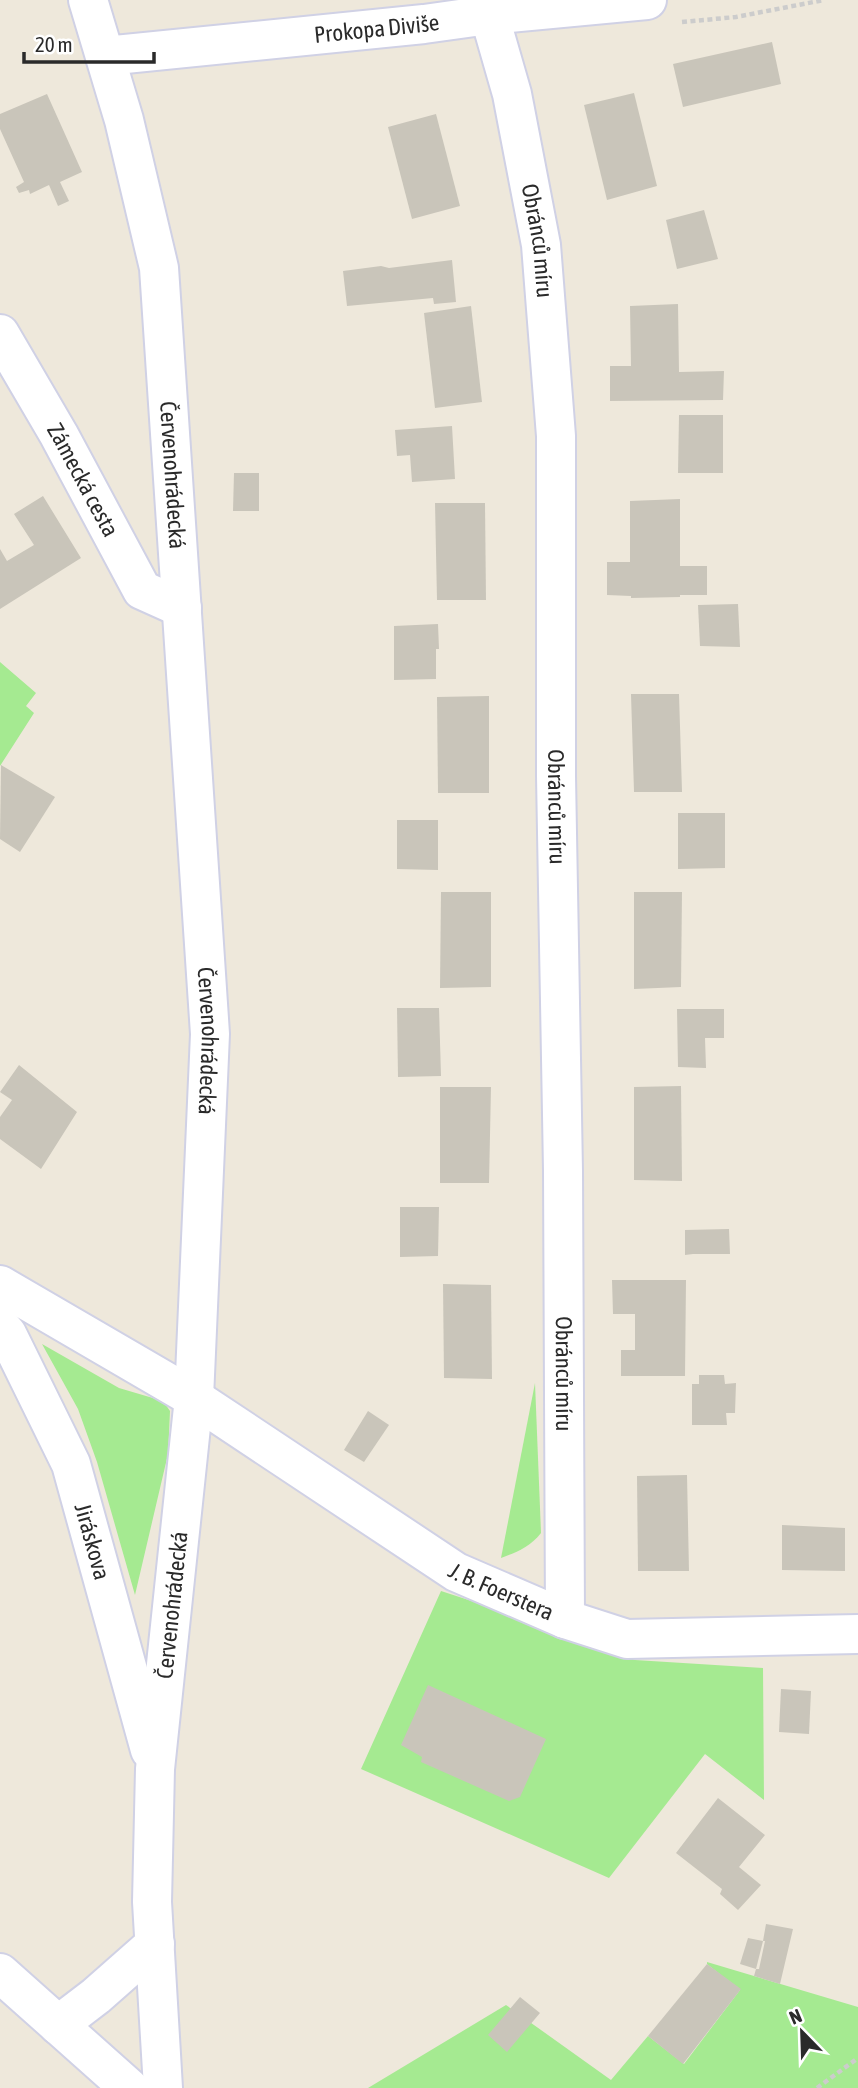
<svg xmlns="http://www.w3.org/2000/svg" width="858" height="2088" font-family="'Asap Condensed',sans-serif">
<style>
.green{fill:#a5ea91}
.building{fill:#c9c5ba}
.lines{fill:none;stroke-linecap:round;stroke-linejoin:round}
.minor-casing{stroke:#d0d1e5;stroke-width:42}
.tertiary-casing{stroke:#d0d1e5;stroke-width:42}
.path{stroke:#ccc;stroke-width:4.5;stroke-dasharray:5 3.5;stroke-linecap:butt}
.minor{stroke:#fff;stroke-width:38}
.tertiary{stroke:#fff;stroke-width:38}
.labels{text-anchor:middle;stroke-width:7;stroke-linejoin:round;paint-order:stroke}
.street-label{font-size:23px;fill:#2a2a2a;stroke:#fff}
</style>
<rect width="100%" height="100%" fill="#eee8db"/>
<g class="green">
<path d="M0,662L36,693L26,706L34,713L0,766Z"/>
<path d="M42,1344L119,1388L163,1401L170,1411L168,1454L135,1595L97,1462L78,1409Z"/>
<path d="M535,1383L541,1533C530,1547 517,1552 501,1558Z"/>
<path d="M441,1591L487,1606L635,1660L763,1668L764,1800L705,1754L609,1878L361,1769Z"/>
<path d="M707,1962L858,2007V2088H368L506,2005L611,2080L648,2036L684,2064L740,1990L707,1964Z"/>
</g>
<g class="building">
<path d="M772,42L781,84L683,107L673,64Z"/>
<path d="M634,93L657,186L607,200L584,105Z"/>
<path d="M47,94L82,172L60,182L69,201L58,206L49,185L30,194L29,190L19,193L16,187L24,182L0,129V114Z"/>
<path d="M436,114L460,206L412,219L388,127Z"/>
<path d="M704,210L718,259L677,269L666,220Z"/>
<path d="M452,260L456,302L434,304L433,298L347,306L343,271L381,266L389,268Z"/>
<path d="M678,304L679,372L724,371L723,400L610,401V366H631L630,306Z"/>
<path d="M471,306L482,402L435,408L424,313Z"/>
<path d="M679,415H723V473H678Z"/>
<path d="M452,426L455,479L412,482L410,455L397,456L395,430Z"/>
<path d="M234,473H259V511H233Z"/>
<path d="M43,496L81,558L0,609V549L7,561L34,545L14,514Z"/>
<path d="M680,499V566H707V595H680V597L631,598V596L607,595V562H630V501Z"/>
<path d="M435,503H485L486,600H437Z"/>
<path d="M738,604L740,647L700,646L698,605Z"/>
<path d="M438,624L439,649H436V679L394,680V626Z"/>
<path d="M631,694H679L682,792H634Z"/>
<path d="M489,696V793H438L437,697Z"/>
<path d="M1,765L55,797L20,852L0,839Z"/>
<path d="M678,813H725V868L678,869Z"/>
<path d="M397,820H438V870L397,869Z"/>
<path d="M441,892H491V987L440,988Z"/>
<path d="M634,892H682L681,987L634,989Z"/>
<path d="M397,1008H439L441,1076L398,1077Z"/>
<path d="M677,1009H724V1038H705L706,1068L678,1067Z"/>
<path d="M19,1065L77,1112L41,1169L0,1139V1117L12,1100L0,1092Z"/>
<path d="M681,1086L682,1181L634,1180V1087Z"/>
<path d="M440,1087H491L489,1183H440Z"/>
<path d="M400,1207H439L438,1256L400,1257Z"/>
<path d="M729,1229L730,1254H693L685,1255V1230Z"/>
<path d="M612,1280H686L685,1376H621V1350H635V1314H613Z"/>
<path d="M443,1284L491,1285L492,1379L444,1378Z"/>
<path d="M699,1375H724L725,1384L736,1383L735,1413H726L727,1425H692V1384H699Z"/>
<path d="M368,1411L389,1425L364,1462L344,1450Z"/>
<path d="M687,1475L689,1571H638L637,1476Z"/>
<path d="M782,1525L845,1528V1571L782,1570Z"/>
<path d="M428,1685L546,1739L520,1797L509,1801L421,1762L422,1757L401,1745Z"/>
<path d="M781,1689L811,1691L809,1734L779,1732Z"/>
<path d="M718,1798L765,1835L739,1867L761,1885L738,1910L720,1894L722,1889L676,1853Z"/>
<path d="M766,1924L793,1929L780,1984L754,1976L756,1969H759L765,1941H763Z"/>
<path d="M748,1938L763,1941L756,1969L740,1964Z"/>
<path d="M707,1964L741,1989L683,2064L648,2036Z"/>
<path d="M520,1997L540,2013L507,2052L488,2035Z"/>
</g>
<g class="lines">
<defs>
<g id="minor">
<path id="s1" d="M485,0L512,94L541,245L556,436V776L563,1171L565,1619"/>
<path id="s2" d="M105,56L424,24L489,15L647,0"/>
<path id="s3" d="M0,334L59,435L142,590L182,608"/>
<path id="s4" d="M194,1398L456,1572L565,1619L627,1639L858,1634"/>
<path d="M0,1973L129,2088"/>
<path d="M58,2025L96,1996L155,1944"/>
</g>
<g id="tertiary">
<path id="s5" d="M88,0L124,120L159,268L210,1034L194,1398L155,1769L152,1902L163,2088"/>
<path d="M0,1285L194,1398"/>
<path id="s6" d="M0,1326L7,1334L71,1464L150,1750"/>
</g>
</defs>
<use href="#minor" class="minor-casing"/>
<use href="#tertiary" class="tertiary-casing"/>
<g class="path">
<path d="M682,22L736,17L824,0"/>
<path d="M817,2088L858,2058"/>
</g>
<use href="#minor" class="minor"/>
<use href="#tertiary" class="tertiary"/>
</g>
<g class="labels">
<g class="street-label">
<text dy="8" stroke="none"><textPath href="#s2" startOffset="273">Prokopa Diviše</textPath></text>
<text dy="8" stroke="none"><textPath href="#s1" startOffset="247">Obránců míru</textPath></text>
<text dy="8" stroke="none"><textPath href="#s5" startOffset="485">Červenohrádecká</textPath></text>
<text dy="8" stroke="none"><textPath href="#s3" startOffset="168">Zámecká cesta</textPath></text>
<text dy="8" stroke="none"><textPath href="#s1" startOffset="814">Obránců míru</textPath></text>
<text dy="8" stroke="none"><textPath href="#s5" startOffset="1052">Červenohrádecká</textPath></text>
<text dy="8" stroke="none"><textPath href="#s1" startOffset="1381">Obránců míru</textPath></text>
<text dy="8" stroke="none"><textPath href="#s6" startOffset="236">Jiráskova</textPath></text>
<text dy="8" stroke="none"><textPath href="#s4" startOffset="364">J. B. Foerstera</textPath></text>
<text transform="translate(172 1605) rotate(-84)" y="8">Červenohrádecká</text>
</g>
</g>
<g transform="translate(802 2032) rotate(337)" stroke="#ffffff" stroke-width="5" paint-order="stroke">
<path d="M0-5L12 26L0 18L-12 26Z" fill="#2a2a2a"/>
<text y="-10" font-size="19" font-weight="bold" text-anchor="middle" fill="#2a2a2a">N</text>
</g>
<path d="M24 52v10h130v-10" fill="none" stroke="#2a2a2a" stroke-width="3.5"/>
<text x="35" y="52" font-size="21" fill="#2a2a2a" stroke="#ffffff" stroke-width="5" paint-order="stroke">20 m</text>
</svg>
